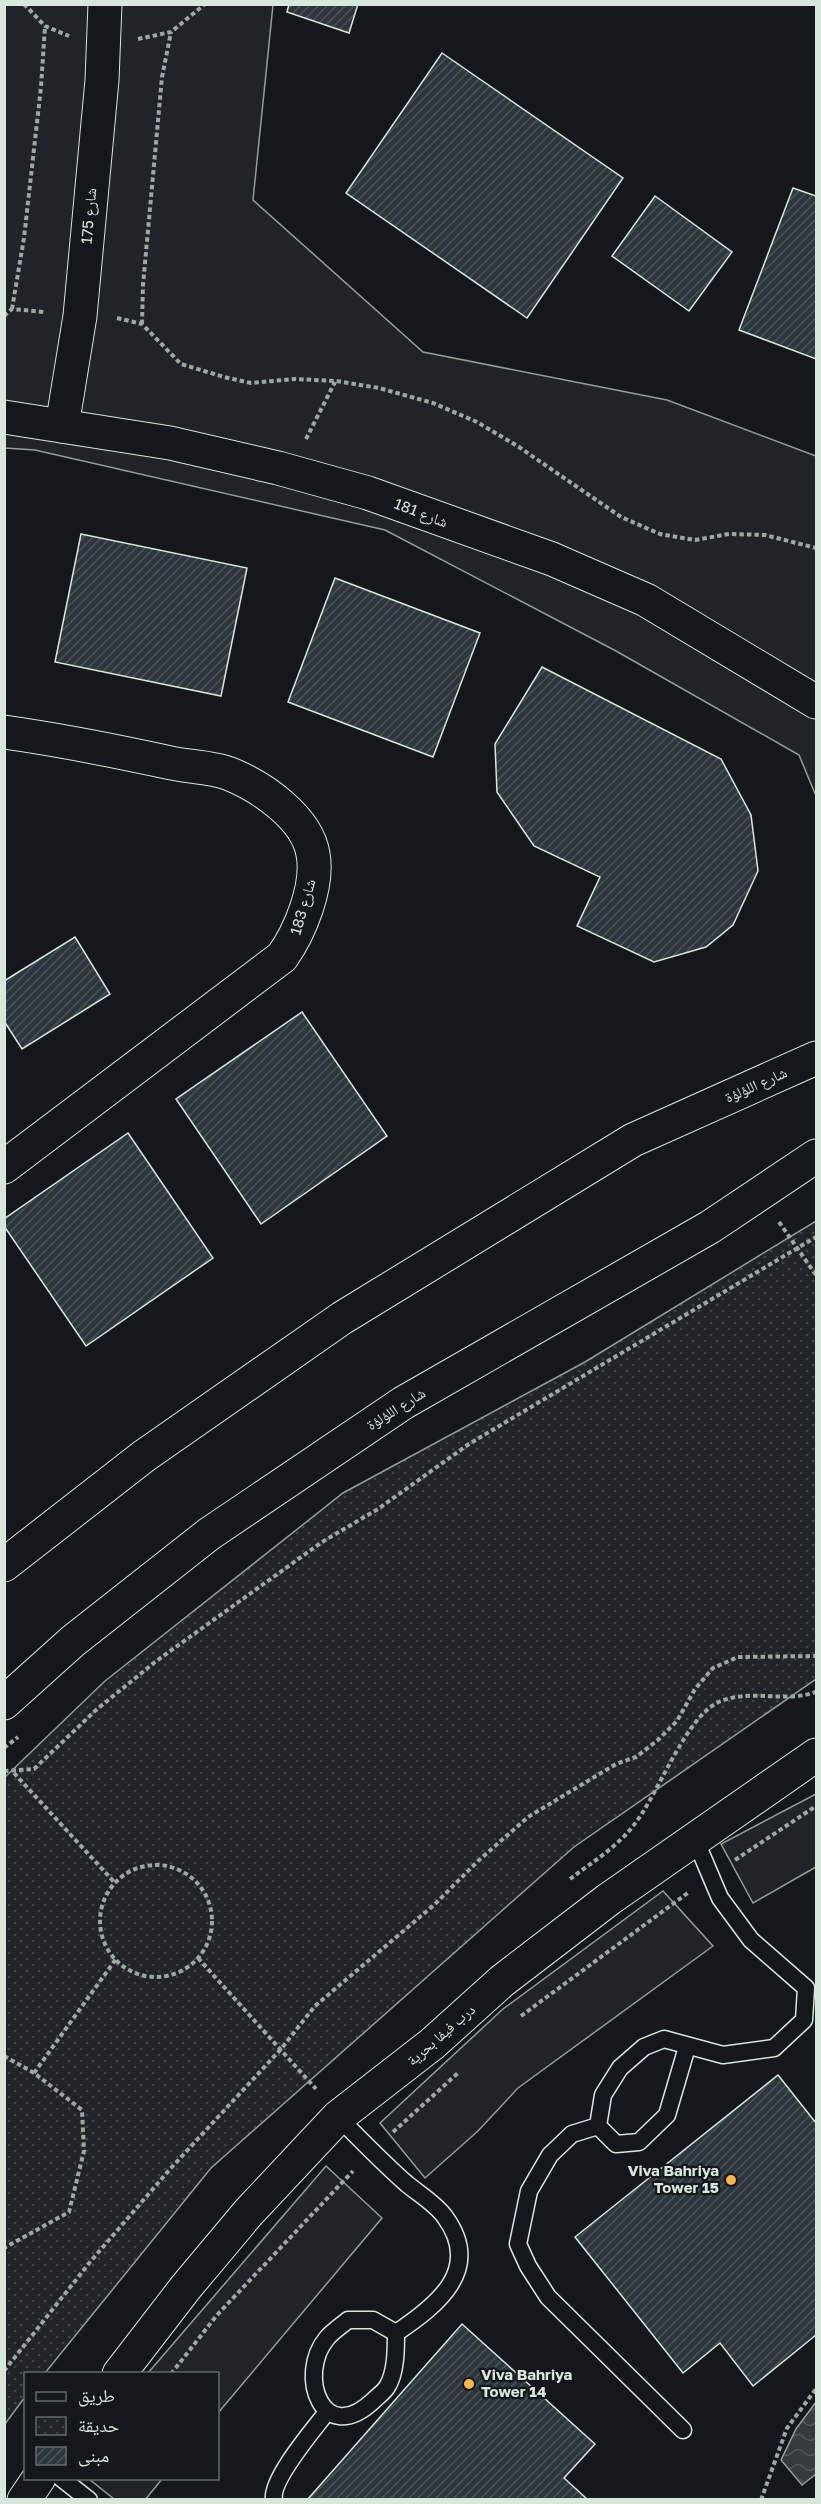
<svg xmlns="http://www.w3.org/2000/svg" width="821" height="2504" font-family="'Golos Text','Noto Naskh Arabic',sans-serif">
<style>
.park{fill:url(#park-dots);stroke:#939e99;stroke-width:1.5}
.garden{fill:#202428;stroke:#939e99;stroke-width:1.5}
.water{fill:url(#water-waves);stroke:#939e99;stroke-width:1.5}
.building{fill:url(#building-hatch);stroke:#d8e6dc;stroke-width:1.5}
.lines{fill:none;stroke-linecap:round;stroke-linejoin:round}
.service-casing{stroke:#d8e6dc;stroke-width:19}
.minor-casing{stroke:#d8e6dc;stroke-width:35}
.secondary-casing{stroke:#d8e6dc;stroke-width:35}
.path{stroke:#9da8a2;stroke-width:4;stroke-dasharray:4.5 3;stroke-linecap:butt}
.service{stroke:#14181c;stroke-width:16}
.minor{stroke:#14181c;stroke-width:33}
.secondary{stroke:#14181c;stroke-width:33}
.poi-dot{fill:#ffb74d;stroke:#14181c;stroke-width:2}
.labels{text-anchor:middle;stroke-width:4.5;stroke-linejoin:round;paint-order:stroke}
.street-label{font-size:15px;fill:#d8e6dc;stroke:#14181c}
.poi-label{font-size:15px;font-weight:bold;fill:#d8e6dc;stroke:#14181c;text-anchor:end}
</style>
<defs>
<pattern id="park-dots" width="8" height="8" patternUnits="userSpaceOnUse" patternTransform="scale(1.5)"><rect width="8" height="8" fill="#202428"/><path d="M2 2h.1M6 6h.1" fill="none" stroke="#404447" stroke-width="1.8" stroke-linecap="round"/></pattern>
<pattern id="water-waves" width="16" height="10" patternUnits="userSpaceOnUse" patternTransform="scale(1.5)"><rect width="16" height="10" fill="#363b3e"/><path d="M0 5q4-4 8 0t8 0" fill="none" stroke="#525759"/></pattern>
<pattern id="building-hatch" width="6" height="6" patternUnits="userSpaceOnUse" patternTransform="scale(1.5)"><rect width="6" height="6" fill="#2c363c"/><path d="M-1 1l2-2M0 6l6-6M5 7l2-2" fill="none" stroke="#4a5358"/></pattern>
</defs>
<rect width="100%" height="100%" fill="#14181c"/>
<path class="park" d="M816,1221V1679L574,1847L211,2168L45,2373L26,2374L25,2397L5,2424V1777L105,1681L343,1493L585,1362Z"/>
<g class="garden">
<path d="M4,5H273L253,200L423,352L667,400L816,456V796L799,755L616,651L385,530L35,450L5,448Z"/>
<path d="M816,1794V1867L753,1903L721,1844Z"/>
<path d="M663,1891L713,1946L518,2088L478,2131L425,2178L380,2123L503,2009Z"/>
<path d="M326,2166L382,2218L218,2413V2374L148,2373Z"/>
<path d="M89,2479H162L145,2500L114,2499Z"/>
</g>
<path class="water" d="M816,2402V2474L802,2485L781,2460L796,2429Z"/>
<g class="building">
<path d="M289,4H358L349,33L287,12Z"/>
<path d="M442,53L623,178L527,318L346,193Z"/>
<path d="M793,188L816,196V359L739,330Z"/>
<path d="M655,196L732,252L689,311L612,256Z"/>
<path d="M81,534L247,568L221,696L55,662Z"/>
<path d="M335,578L480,633L433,757L288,702Z"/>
<path d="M542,667L721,759L751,815L758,871L733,925L706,947L654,962L577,926L600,877L534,846L497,792L495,744Z"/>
<path d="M75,937L110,994L22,1049L4,1021V981Z"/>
<path d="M302,1012L387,1136L261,1224L176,1099Z"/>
<path d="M128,1133L213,1258L86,1346L4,1226V1219Z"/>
<path d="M778,2075L816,2123V2335L753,2386L720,2343L683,2373L575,2237Z"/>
<path d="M462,2324L595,2444L564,2478L588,2500H307Z"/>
</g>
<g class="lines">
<defs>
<g id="service">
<path d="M687,2047L667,2115L639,2142L616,2144L598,2126L603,2095L620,2068L644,2047L664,2039L723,2055L774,2048L804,2020L806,1988L751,1940L720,1898L695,1839"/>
<path d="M338,2117C361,2140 383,2163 407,2184C419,2194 436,2204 445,2217C483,2269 438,2305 396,2333"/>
<path d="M598,2126L572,2134L550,2155L529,2191L518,2244L528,2266L548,2297L683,2430"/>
<path d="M348,2320H373L396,2333C396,2349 396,2373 387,2387C384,2392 378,2396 374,2400C323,2449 296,2375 327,2338C333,2331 341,2326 348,2320Z"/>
<path d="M61,2478L89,2500"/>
<path d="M274,2500C270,2480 314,2429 327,2412"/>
</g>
<g id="minor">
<path d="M4,417L170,443L278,468L368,493L552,559L646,600L816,702"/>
<path d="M62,426L80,316L102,80L105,4"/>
<path d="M4,732C61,740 116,751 171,763C190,767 213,767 230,774C262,787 307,818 313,854C319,886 300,932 282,957L4,1167"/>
<path d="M119,2374L186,2287L248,2213L338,2117L432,2044L502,1981L609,1899L816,1755"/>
<path d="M24,2500L39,2478"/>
</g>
<g id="secondary">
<path d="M4,1565L144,1456L342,1318L633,1140L816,1058"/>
<path d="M4,1703L73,1641L209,1534L403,1403L710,1227L816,1156"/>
</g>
</defs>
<use href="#service" class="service-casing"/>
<use href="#minor" class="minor-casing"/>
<use href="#secondary" class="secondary-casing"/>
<g class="path">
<path d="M24,4L45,26L69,36"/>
<path d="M138,39L171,32L205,4"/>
<path d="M12,309L24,238L41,87L45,26"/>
<path d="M4,316L12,309L44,312"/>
<path d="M117,318L142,324L181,364L224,377L251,383L294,379L336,381L379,388L433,403L477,422L519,447L621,517L660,534L695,540L729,534L765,535L816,548"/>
<path d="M142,324L143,285L162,77L171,32"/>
<path d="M306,439L335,382"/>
<path d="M779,1222L816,1275"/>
<path d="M4,1748L18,1737"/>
<path d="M4,1771L34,1769L96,1710L155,1662L322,1542L378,1509L469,1444L816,1237"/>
<path d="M14,1773L115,1883"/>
<path d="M735,1860L816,1806"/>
<circle cx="156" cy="1921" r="56"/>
<path d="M570,1879C591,1863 617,1847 633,1826C658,1796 686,1714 721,1701C751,1689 786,1703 816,1692"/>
<path d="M198,1958L316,2089"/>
<path d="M521,2016L689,1892"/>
<path d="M4,2056L34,2073L82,2110L84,2151L69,2212L4,2248"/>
<path d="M34,2073L116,1959"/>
<path d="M393,2132L458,2073"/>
<path d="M4,2371L90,2262L171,2168L281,2049L315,2006L434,1905L478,1861L528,1817L616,1764L636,1757L658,1740L677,1721L695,1689L713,1668L738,1657L816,1656"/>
<path d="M171,2374L217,2315L353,2171"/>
<path d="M761,2500L787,2428L816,2389"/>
</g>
<use href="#service" class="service"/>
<use href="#minor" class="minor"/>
<use href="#secondary" class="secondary"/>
</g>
<g class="poi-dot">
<circle cx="731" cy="2180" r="6"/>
<circle cx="469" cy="2384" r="6"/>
</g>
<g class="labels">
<g class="street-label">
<text transform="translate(89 216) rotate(-85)" y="5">شارع 175</text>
<text transform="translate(421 513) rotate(21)" y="5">شارع 181</text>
<text transform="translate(303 907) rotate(-74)" y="5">شارع 183</text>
<text transform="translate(756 1085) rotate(-24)" y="5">شارع اللؤلؤة</text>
<text transform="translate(396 1409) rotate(-32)" y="5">شارع اللؤلؤة</text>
<text transform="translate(441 2035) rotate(-41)" y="5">درب فيفا بحرية</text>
</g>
<g class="poi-label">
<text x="719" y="2176">Viva Bahriya<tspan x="719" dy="17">Tower 15</tspan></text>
<text x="481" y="2380" text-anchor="start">Viva Bahriya<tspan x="481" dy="17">Tower 14</tspan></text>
</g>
</g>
<rect width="821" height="2504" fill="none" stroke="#d8e6dc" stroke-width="12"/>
<rect x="24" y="2372" width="195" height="108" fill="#14181c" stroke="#626a69" stroke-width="1.5"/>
<rect x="36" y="2392" width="30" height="9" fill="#14181c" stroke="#626a69" stroke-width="1.5"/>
<text x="78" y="2402" font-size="18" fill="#d8e6dc">طريق</text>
<rect x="36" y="2417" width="30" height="18" fill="url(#park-dots)" stroke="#626a69" stroke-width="1.5"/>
<text x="78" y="2432" font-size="18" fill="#d8e6dc">حديقة</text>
<rect x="36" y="2447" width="30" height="18" fill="url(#building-hatch)" stroke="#626a69" stroke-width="1.5"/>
<text x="78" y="2462" font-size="18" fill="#d8e6dc">مبنى</text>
</svg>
